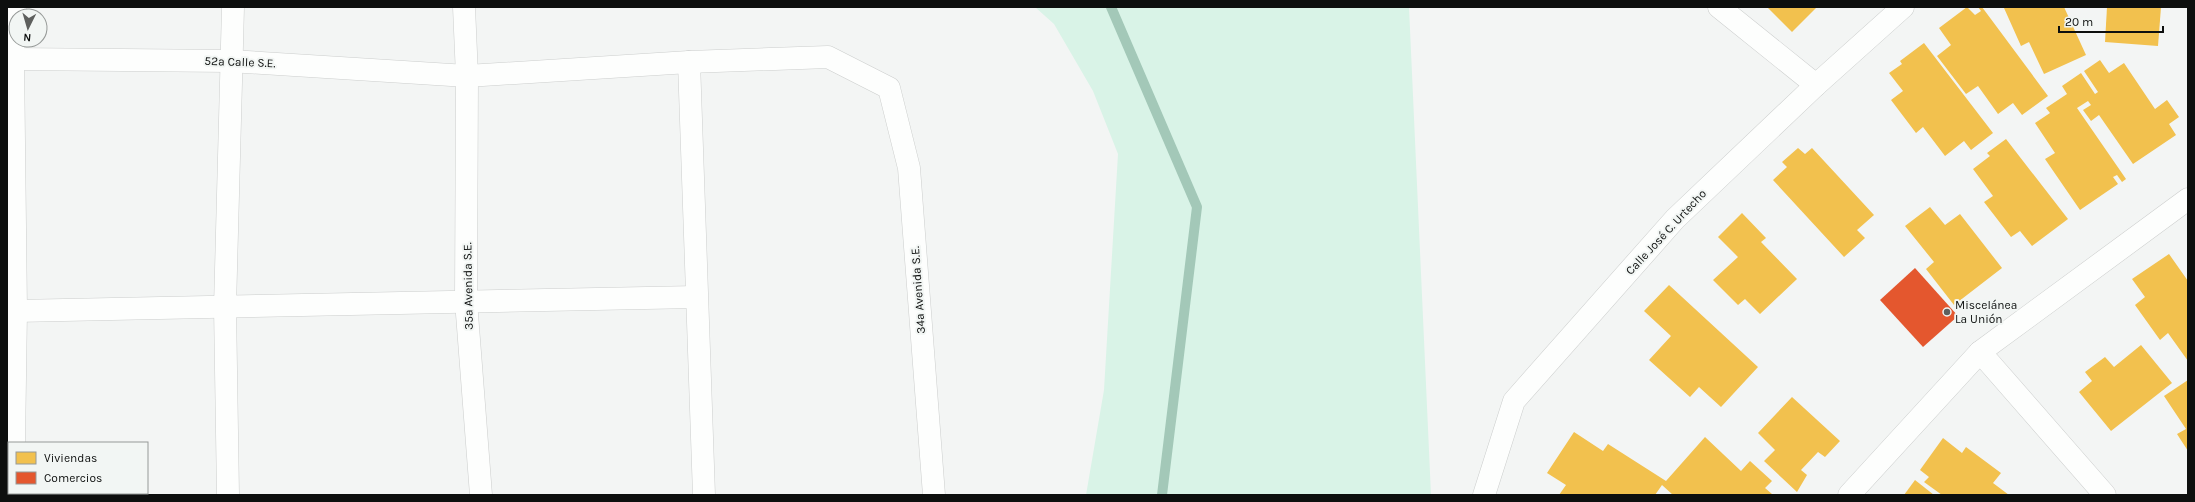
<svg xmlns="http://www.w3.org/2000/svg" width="2195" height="502" font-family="Karla,sans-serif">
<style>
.green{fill:#d9f3e7}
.homes{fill:#f2c14e}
.shops{fill:#e4572e}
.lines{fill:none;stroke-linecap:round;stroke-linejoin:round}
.stream{stroke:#a3c8b8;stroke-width:10}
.minor-casing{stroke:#cccecd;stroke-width:23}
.minor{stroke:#fdfefd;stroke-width:22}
.poi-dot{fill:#5e605e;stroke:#f2f6f4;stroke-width:1.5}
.labels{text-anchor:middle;stroke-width:4;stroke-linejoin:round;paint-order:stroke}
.street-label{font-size:12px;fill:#0d0f0e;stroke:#f2f6f4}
.poi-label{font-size:12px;fill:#0d0f0e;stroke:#f2f6f4;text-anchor:start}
</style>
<rect width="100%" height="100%" fill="#f3f5f4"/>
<path class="green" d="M1035,7H1409L1431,495H1086L1104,390L1118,154L1093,91L1054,24Z"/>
<g class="homes">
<path d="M1767,7H1817L1792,32Z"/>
<path d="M1967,7L1975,15L1981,11L1978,7H1982L2048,96L2022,115L2013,103L1998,114L1978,86L1966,94L1937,56L1951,45L1939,28Z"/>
<path d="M2006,7H2064L2086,55L2044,74L2029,42L2021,46L2004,8Z"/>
<path d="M2107,7H2161L2158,46L2105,42Z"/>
<path d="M1924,43L1993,133L1971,150L1964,141L1945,156L1923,127L1916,133L1891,100L1903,91L1889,73L1902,64L1900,61Z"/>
<path d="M2100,60L2109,73L2124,63L2155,109L2167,100L2179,117L2169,124L2176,135L2133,164L2099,115L2091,121L2083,110L2091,105L2088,101L2077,108L2126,179L2122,182L2117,175L2113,177L2118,184L2080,210L2045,159L2055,153L2035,123L2050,113L2046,108L2067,94L2062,86L2081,73L2095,94L2098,92L2084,71Z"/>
<path d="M2006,139L2068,219L2032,246L2020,231L2011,237L1984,202L1993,196L1973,169L1990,156L1987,153Z"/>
<path d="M1798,148L1805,154L1812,148L1874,215L1857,230L1865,238L1844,257L1773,180L1787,167L1782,162Z"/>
<path d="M1930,207L1945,225L1960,214L2002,268L1954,305L1926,269L1934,262L1905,226Z"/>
<path d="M1742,213L1766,238L1761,242L1797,279L1760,314L1745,299L1738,305L1713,280L1738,257L1718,237Z"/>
<path d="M2169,254L2188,281V361L2168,333L2160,340L2135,305L2145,297L2132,279Z"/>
<path d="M1669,285L1758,367L1721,407L1699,387L1690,397L1649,360L1671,336L1644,311Z"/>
<path d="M2141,345L2172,383L2111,431L2079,392L2092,381L2085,372L2105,357L2114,367Z"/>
<path d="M2188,380V451L2177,434L2186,429L2164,396Z"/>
<path d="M1792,397L1840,441L1825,457L1818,452L1801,470L1807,475L1797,492L1764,461L1775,450L1758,433Z"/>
<path d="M1574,432L1603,451L1608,444L1666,481L1705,437L1741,471L1750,461L1772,481L1765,488L1772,494L1673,495L1662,485L1655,495H1559L1566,485L1547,473Z"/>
<path d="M1943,438L1962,453L1966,447L2001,473L1993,483L2009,495H1942L1924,482L1929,477L1920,470Z"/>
<path d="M1915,480L1934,495H1904Z"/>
</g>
<path class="shops" d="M1915,268L1958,316L1923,347L1880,300Z"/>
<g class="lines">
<path class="stream" d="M1111,7L1197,207L1162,495"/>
<defs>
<g id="minor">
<path d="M464,7L467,76L466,301L481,495"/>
<path d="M1719,7L1816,85"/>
<path d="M13,59L230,61L467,76L689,62L828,57L889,88L909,168L934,495"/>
<path d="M689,62L704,495"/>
<path d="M16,311L696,297"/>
<path d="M1980,352L2105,495"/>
<path d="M14,443L16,311L13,59L15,7"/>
<path d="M13,495V493"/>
<path d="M228,495L225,307L233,7"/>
<path d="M1484,495L1514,401L1675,219L1816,85L1903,7"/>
<path d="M1849,495L1980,352L2188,199"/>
</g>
</defs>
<use href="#minor" class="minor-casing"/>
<use href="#minor" class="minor"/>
</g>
<circle class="poi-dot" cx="1947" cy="312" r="4"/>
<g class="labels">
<g class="street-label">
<text transform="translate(240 62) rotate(2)" y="4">52a Calle S.E.</text>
<text transform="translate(1666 232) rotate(-47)" y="4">Calle José C. Urtecho</text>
<text transform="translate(468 286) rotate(-91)" y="4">35a Avenida S.E.</text>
<text transform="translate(918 290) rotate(-94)" y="4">34a Avenida S.E.</text>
</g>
<g class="poi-label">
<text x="1955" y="309">Miscelánea<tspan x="1955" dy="14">La Unión</tspan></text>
</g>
</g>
<rect width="2195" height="502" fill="none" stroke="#0d0f0e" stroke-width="16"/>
<rect x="8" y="442" width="140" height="52" fill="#f2f6f4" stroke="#969a98"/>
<rect x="16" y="452" width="20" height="12" fill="#f2c14e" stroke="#969a98"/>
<text x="44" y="462" font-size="12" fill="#0d0f0e">Viviendas</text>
<rect x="16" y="472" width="20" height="12" fill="#e4572e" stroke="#969a98"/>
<text x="44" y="482" font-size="12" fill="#0d0f0e">Comercios</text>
<g transform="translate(28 28) rotate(185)"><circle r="19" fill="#f2f6f4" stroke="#969a98"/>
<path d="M0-3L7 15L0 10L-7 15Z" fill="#5e605e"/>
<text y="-6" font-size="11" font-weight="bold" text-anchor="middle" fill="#0d0f0e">N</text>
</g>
<path d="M2059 26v6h104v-6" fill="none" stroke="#0d0f0e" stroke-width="2"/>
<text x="2065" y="26" font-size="12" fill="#0d0f0e" stroke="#f2f6f4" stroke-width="3" paint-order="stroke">20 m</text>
</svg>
